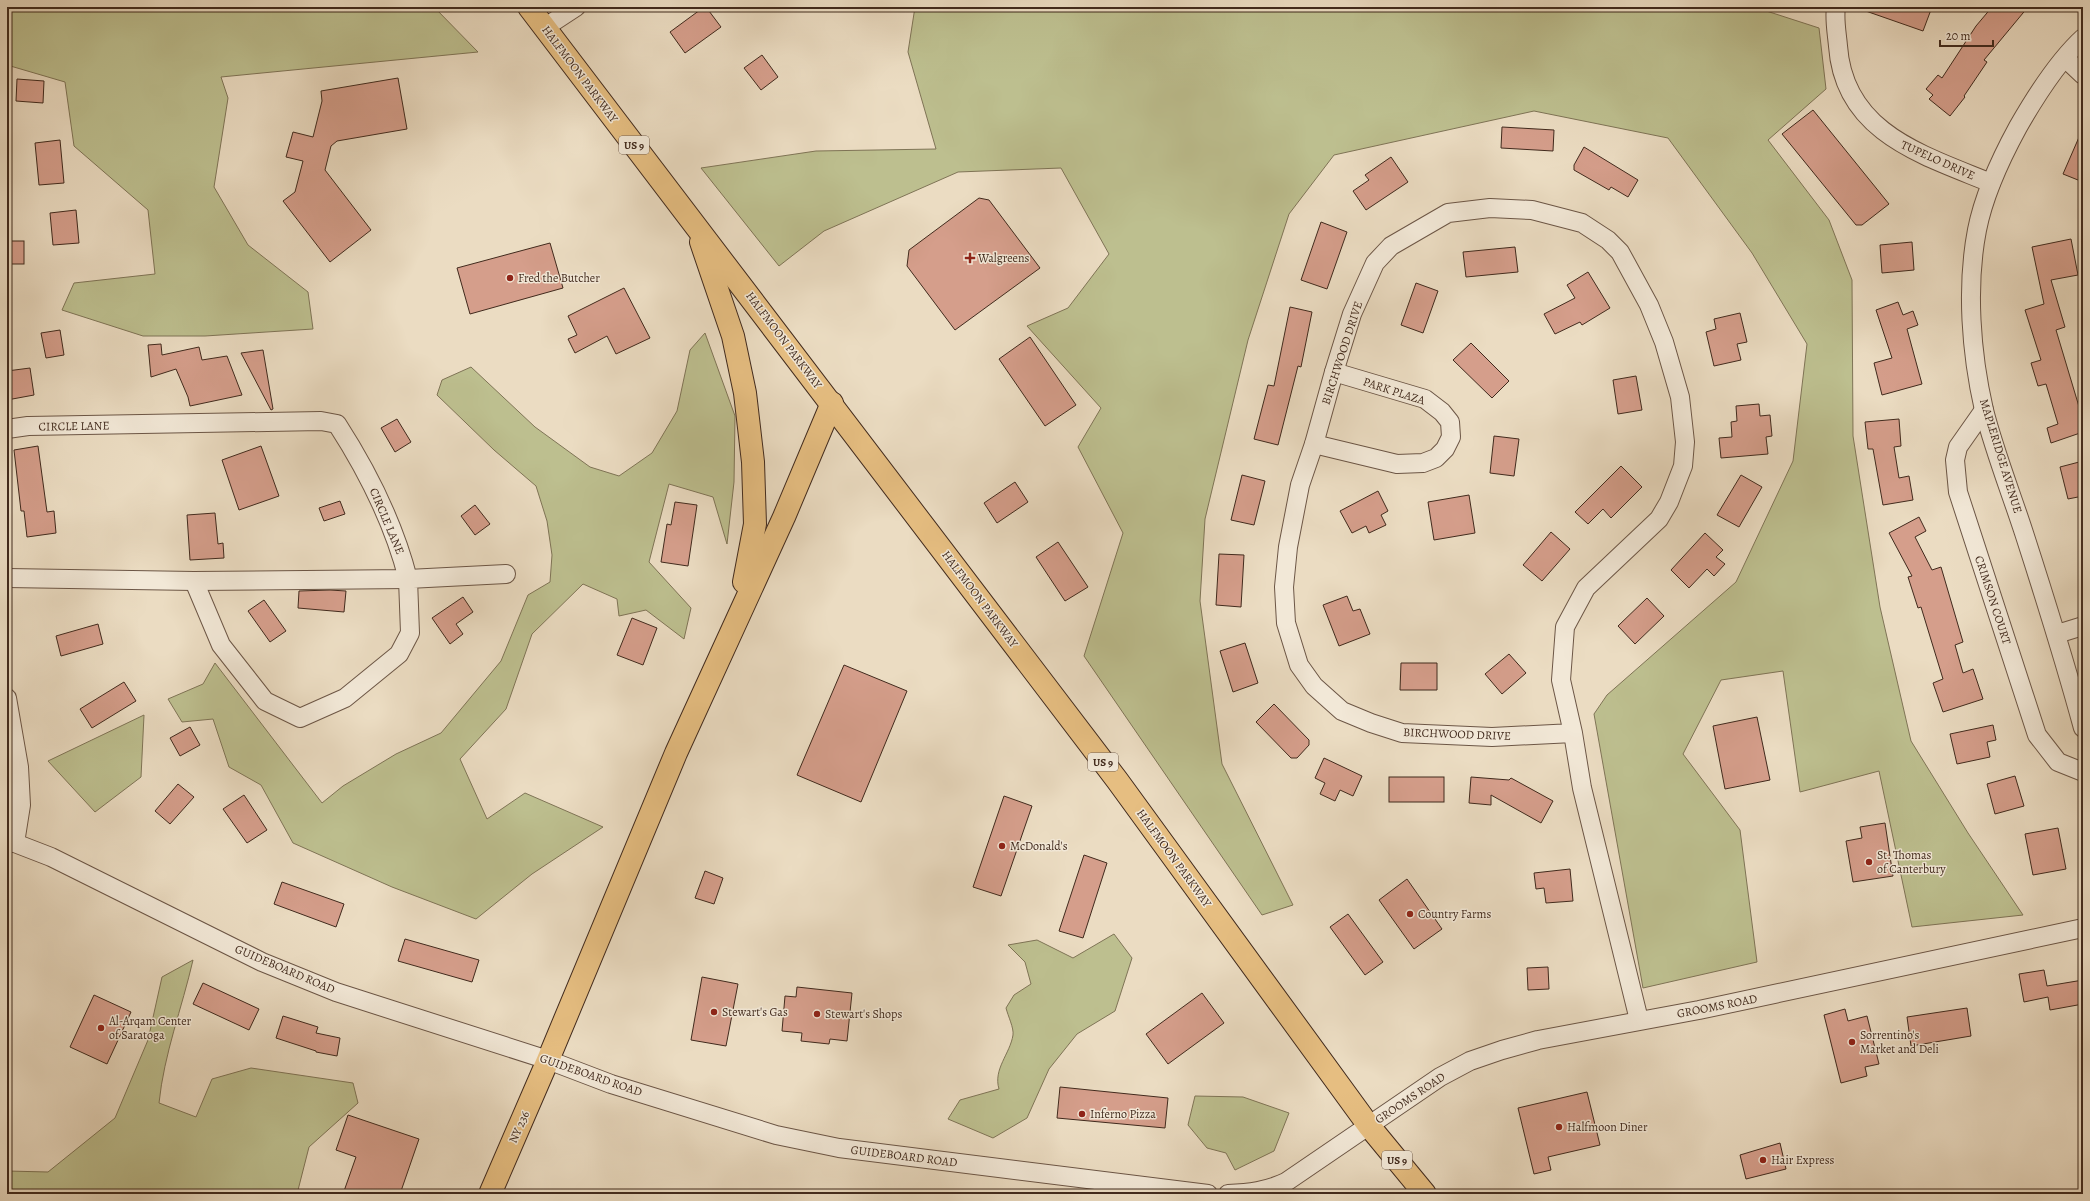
<svg xmlns="http://www.w3.org/2000/svg" width="2090" height="1201" font-family="Alegreya,serif">
<style>
.green{fill:#bdbf8f;stroke:#7f7456}
.building{fill:#d59e8b;stroke:#412a1d}
.lines{fill:none;stroke-linecap:round;stroke-linejoin:round}
.minor-casing{stroke:#6c5646;stroke-width:20}
.major-casing{stroke:#412a1d;stroke-width:24}
.minor{stroke:#f2e8d7;stroke-width:18}
.major{stroke:#e6be81;stroke-width:22}
.poi-dot{fill:#8f2418;stroke:#f2e8d7;stroke-width:1.5}
.labels{text-anchor:middle;stroke-width:3;stroke-linejoin:round;paint-order:stroke}
.shield{fill:#f2e8d7;stroke:#766355;stroke-width:1}
.shield-label{font-size:11px;font-weight:bold;fill:#412a1d}
.street-label{font-size:12px;fill:#412a1d;stroke:#f2e8d7}
.poi-label{font-size:12px;fill:#412a1d;stroke:#f2e8d7;text-anchor:start}
</style>
<rect width="100%" height="100%" fill="#ebdcc2"/>
<filter id="stains"><feTurbulence type="fractalNoise" baseFrequency=".005" numOctaves="4"/><feColorMatrix values="0 0 0 0 .2 0 0 0 0 .09 0 0 0 0 .02 0 0 0 .5 -.17"/></filter>
<radialGradient id="worn" r=".72"><stop offset=".6" stop-color="#630" stop-opacity="0"/><stop offset="1" stop-color="#630" stop-opacity=".3"/></radialGradient>
<g class="green">
<path d="M7,7H434L478,52L221,77L228,98L214,187L248,245L308,292L313,329L205,336H143L62,310L74,283L155,274L148,210L74,146L65,82L7,65Z"/>
<path d="M915,7H1754L1819,28L1826,89L1768,140L1829,220L1852,280L1853,436L1880,607L1911,741L1968,833L2023,915L1912,927L1879,771L1800,792L1783,671L1721,680L1683,754L1740,830L1757,962L1643,988L1594,714L1607,695L1736,582L1793,461L1807,344L1752,253L1668,138L1534,111L1334,155L1289,214L1248,340L1205,519L1200,601L1222,764L1293,905L1262,915L1084,656L1123,533L1078,447L1101,408L1027,326L1068,308L1109,254L1061,168L958,172L824,231L779,266L701,168L816,151L936,149L908,52Z"/>
<path d="M705,333L735,416L734,482L727,544L713,497L669,484L649,562L691,608L684,639L646,610L619,616L617,599L583,584L532,634L506,709L460,759L487,819L525,793L603,827L532,874L476,919L392,887L293,843L261,785L229,767L213,719L182,722L168,699L203,684L215,663L322,803L343,786L396,754L441,733L501,661L528,595L550,582L552,555L547,521L536,486L494,450L437,395L442,380L471,367L535,427L590,467L619,476L652,453L677,411L690,350Z"/>
<path d="M144,715L141,777L95,812L48,761Z"/>
<path d="M1114,934L1132,958L1115,1011L1077,1034L1049,1069L1027,1118L993,1138L948,1119L960,1100L999,1089C993,1069 1010,1054 1013,1035C1014,1028 1008,1016 1006,1008L1014,995L1031,984L1025,962L1008,945L1037,940L1073,958Z"/>
<path d="M193,960C182,1008 164,1054 159,1103L196,1117L212,1079L251,1068L353,1083L358,1103L309,1147L297,1194H7V1171L48,1172L115,1118L148,1040L162,977Z"/>
<path d="M1195,1096L1243,1097L1289,1113L1274,1151L1235,1170L1226,1153L1207,1148L1188,1125Z"/>
</g>
<g class="building">
<path d="M704,7H706L721,27L685,53L670,32Z"/>
<path d="M1861,7H1932L1923,31L1860,9Z"/>
<path d="M1992,7H2028L1984,60L1987,62L1964,96L1965,97L1950,116L1929,99L1933,95L1926,89L1938,75L1942,78L1976,26Z"/>
<path d="M762,55L778,77L761,90L744,68Z"/>
<path d="M398,78L407,129L337,141L331,146L325,170L371,230L330,262L283,201L295,192L303,161L286,157L293,132L313,137L322,101L321,91Z"/>
<path d="M17,79L44,81L43,103L16,101Z"/>
<path d="M1813,110L1889,204L1862,225H1856L1782,134Z"/>
<path d="M1502,127L1554,130L1553,151L1501,148Z"/>
<path d="M2083,128V182L2063,174Z"/>
<path d="M60,140L64,183L39,185L35,143Z"/>
<path d="M1584,147L1638,180L1628,197L1611,187L1609,190L1574,170V165Z"/>
<path d="M1391,157L1408,182L1366,210L1353,191L1369,180L1365,175Z"/>
<path d="M979,198L989,200L1040,268L955,330L907,266L909,250Z"/>
<path d="M76,210L79,243L53,245L50,213Z"/>
<path d="M1321,222L1347,232L1327,289L1301,280Z"/>
<path d="M2071,239L2078,275L2051,280L2065,327L2056,330L2083,420V432L2051,443L2047,428L2058,424L2046,384L2038,386L2031,363L2041,360L2025,310L2044,304L2032,247Z"/>
<rect x="7" y="241" width="17" height="23"/>
<path d="M1912,242L1914,270L1882,273L1880,245Z"/>
<path d="M550,243L563,288L470,314L457,268Z"/>
<path d="M1515,247L1518,272L1466,277L1463,252Z"/>
<path d="M1588,272L1610,308L1582,325L1580,322L1555,334L1544,314L1575,298L1567,285Z"/>
<path d="M1416,283L1438,291L1423,333L1401,325Z"/>
<path d="M624,288L650,338L616,354L607,336L575,353L568,339L577,335L568,316Z"/>
<path d="M1898,302L1903,315L1913,311L1918,325L1907,329L1922,384L1882,395L1874,363L1892,358L1876,310Z"/>
<path d="M1290,307L1312,312L1301,367L1298,366L1278,445L1254,439L1268,385L1274,386Z"/>
<path d="M1740,313L1747,342L1737,344L1741,360L1714,366L1706,332L1716,329L1714,319Z"/>
<path d="M60,330L64,355L46,358L41,333Z"/>
<path d="M1030,337L1076,405L1045,426L999,359Z"/>
<path d="M1471,343L1509,381L1492,398L1453,360Z"/>
<path d="M161,344L162,355L199,347L202,360L227,356L242,395L190,406L188,397L176,369L151,377L148,345Z"/>
<path d="M263,350L273,409L271,410L241,353Z"/>
<path d="M30,368L34,395L7,400V371Z"/>
<path d="M1636,376L1642,410L1618,414L1613,380Z"/>
<path d="M1759,404L1760,416L1770,415L1772,436L1766,437L1768,454L1721,458L1719,438L1732,437L1731,422L1737,421L1736,406Z"/>
<path d="M397,419L411,442L395,452L381,428Z"/>
<path d="M1899,419L1901,446L1894,447L1899,478L1909,476L1913,500L1883,505L1873,449H1868L1865,422Z"/>
<path d="M1494,436L1519,439L1514,476L1490,473Z"/>
<path d="M38,446L47,512L54,511L56,533L27,537L24,511H21L14,450Z"/>
<path d="M261,446L279,496L239,510L222,460Z"/>
<path d="M2083,461V496L2068,499L2060,467Z"/>
<path d="M1621,466L1642,487L1611,518L1603,509L1588,524L1575,512Z"/>
<path d="M1242,475L1265,481L1254,525L1231,520Z"/>
<path d="M1741,475L1762,487L1739,527L1717,515Z"/>
<path d="M1015,482L1028,502L997,523L984,503Z"/>
<path d="M1378,491L1388,511L1381,515L1386,525L1369,533L1366,526L1352,533L1340,511Z"/>
<path d="M1469,495L1475,533L1434,540L1428,502Z"/>
<path d="M340,501L345,514L324,521L319,508Z"/>
<path d="M675,502L697,505L688,566L661,562L667,524L671,525Z"/>
<path d="M475,505L490,524L475,535L461,516Z"/>
<path d="M215,513L218,544L223,543L224,558L190,560L187,515Z"/>
<path d="M1919,517L1926,531L1915,537L1932,570L1941,567L1963,642L1955,645L1963,673L1973,669L1983,699L1943,712L1933,683L1943,679L1921,607L1918,608L1908,577L1912,576L1889,533Z"/>
<path d="M1551,532L1570,549L1542,581L1523,565Z"/>
<path d="M1705,533L1723,550L1716,557L1725,564L1714,576L1707,569L1689,588L1671,570Z"/>
<path d="M1058,542L1088,587L1065,601L1036,557Z"/>
<path d="M1219,554L1244,555L1241,607L1216,605Z"/>
<path d="M330,590L346,591L344,612L298,608L299,591Z"/>
<path d="M1347,596L1353,611L1360,609L1370,634L1339,646L1323,605Z"/>
<path d="M463,597L473,612L456,624L463,634L450,644L432,618Z"/>
<path d="M1647,598L1664,616L1635,644L1618,626Z"/>
<path d="M264,600L286,631L270,642L248,611Z"/>
<path d="M632,618L657,628L643,665L617,655Z"/>
<path d="M98,624L103,644L61,656L56,636Z"/>
<path d="M1245,643L1258,683L1233,692L1220,651Z"/>
<path d="M1509,654L1526,673L1502,694L1485,674Z"/>
<path d="M1401,663H1437V690H1400Z"/>
<path d="M844,665L907,691L861,802L797,775Z"/>
<path d="M124,682L136,701L92,728L80,709Z"/>
<path d="M1274,704L1309,740V745L1297,758H1291L1256,722Z"/>
<path d="M1757,717L1770,780L1725,789L1713,726Z"/>
<path d="M1993,725L1996,740L1987,742L1990,757L1957,764L1950,734Z"/>
<path d="M190,727L200,745L180,756L170,738Z"/>
<path d="M1324,758L1362,776L1353,796L1340,790L1335,801L1320,794L1325,783L1315,778Z"/>
<path d="M2015,776L2024,806L1995,814L1987,784Z"/>
<rect x="1389" y="777" width="55" height="25"/>
<path d="M1471,777L1509,780L1511,778L1553,801L1541,823L1491,795V805L1469,803Z"/>
<path d="M178,784L194,797L170,824L155,811Z"/>
<path d="M244,795L267,830L247,843L223,809Z"/>
<path d="M1004,796L1032,806L1001,896L973,887Z"/>
<path d="M1885,823L1893,876L1853,882L1846,841L1862,838L1860,827Z"/>
<path d="M2058,828L2066,869L2033,875L2025,834Z"/>
<path d="M1084,855L1107,863L1083,938L1059,931Z"/>
<path d="M1570,869L1573,901L1546,903L1544,888L1536,889L1534,873Z"/>
<path d="M705,871L723,878L714,904L695,898Z"/>
<path d="M1407,879L1442,929L1414,949L1379,900Z"/>
<path d="M282,882L344,904L336,927L274,904Z"/>
<path d="M1348,914L1383,962L1365,975L1330,927Z"/>
<path d="M405,939L479,960L472,982L398,961Z"/>
<path d="M1548,967L1549,989L1528,990L1527,968Z"/>
<path d="M2044,970L2047,986L2083,980V1004L2050,1010L2048,997L2024,1002L2019,974Z"/>
<path d="M702,977L738,984L726,1046L691,1040Z"/>
<path d="M203,983L259,1009L249,1030L193,1004Z"/>
<path d="M797,987L852,993L847,1041L830,1039L829,1044L801,1041L802,1033L782,1031L785,996L796,997Z"/>
<path d="M1202,993L1224,1023L1168,1064L1146,1034Z"/>
<path d="M94,995L131,1012L107,1064L70,1047Z"/>
<path d="M1967,1008L1971,1036L1911,1046L1907,1017Z"/>
<path d="M1845,1009L1848,1021L1867,1016L1879,1064L1865,1067L1867,1076L1841,1083L1824,1015Z"/>
<path d="M283,1016L318,1027L316,1033L340,1038L337,1056L316,1052V1051L276,1038Z"/>
<path d="M1060,1087L1168,1098L1165,1128L1057,1118Z"/>
<path d="M1587,1092L1600,1145L1548,1157L1551,1170L1534,1174L1518,1108Z"/>
<path d="M348,1115L419,1139L400,1194H343L356,1157L336,1150Z"/>
<path d="M1780,1143L1786,1169L1746,1179L1740,1155Z"/>
</g>
<g class="lines">
<defs>
<g id="minor">
<path d="M1836,7C1834,19 1837,34 1838,46C1844,133 1923,155 1991,183"/>
<path d="M544,28L576,7"/>
<path d="M2083,38C2059,60 2034,99 2018,127C2000,160 1984,194 1977,230C1966,287 1971,353 1984,410C1994,450 2011,493 2024,533C2045,598 2065,662 2083,728"/>
<path d="M2065,58L2083,75"/>
<path d="M1984,410L1958,447L1955,460L1958,492L2037,735L2058,762L2083,772"/>
<path d="M7,429L28,426L321,421L337,424C368,472 394,524 408,579L194,581L7,578"/>
<path d="M1314,444L1397,464L1423,463L1436,458L1445,449L1451,437L1450,422L1442,412L1425,399L1334,372"/>
<path d="M194,581L221,645L265,701L300,718L345,698L399,654L410,633L408,579L506,574"/>
<path d="M2057,634L2083,626"/>
<path d="M7,698L19,767L21,805L15,843"/>
<path d="M1573,733L1492,737L1402,733L1371,723L1342,711L1314,686L1299,665L1286,623L1284,587L1288,547L1300,485L1314,444L1334,372L1352,314L1375,263L1391,246L1448,213L1490,208L1532,210L1582,223L1608,240L1620,252L1649,305L1664,342L1680,397L1685,442L1683,466L1669,502L1659,519L1586,588L1565,627L1561,680L1573,733L1582,788L1639,1020"/>
<path d="M7,840L51,857L262,962L336,992L548,1060L611,1084L776,1135L839,1148L1208,1194"/>
<path d="M1228,1194C1249,1193 1267,1191 1286,1182L1440,1077L1470,1061L1502,1050L1538,1040L1699,1010L2083,928"/>
</g>
<g id="major">
<path d="M529,7L1117,780L1369,1126L1425,1194"/>
<path d="M701,242L733,336L745,393L753,462L755,524L744,582"/>
<path d="M490,1194L548,1060L676,753L784,517L832,403"/>
</g>
</defs>
<use href="#minor" class="minor-casing"/>
<use href="#major" class="major-casing"/>
<use href="#minor" class="minor"/>
<use href="#major" class="major"/>
</g>
<g class="poi-dot">
<path d="M968 252h4v4h4v4h-4v4h-4v-4h-4v-4h4z"/>
<circle cx="510" cy="278" r="4"/>
<circle cx="1002" cy="846" r="4"/>
<circle cx="1869" cy="862" r="4"/>
<circle cx="1410" cy="914" r="4"/>
<circle cx="714" cy="1012" r="4"/>
<circle cx="817" cy="1014" r="4"/>
<circle cx="101" cy="1028" r="4"/>
<circle cx="1852" cy="1042" r="4"/>
<circle cx="1082" cy="1114" r="4"/>
<circle cx="1559" cy="1127" r="4"/>
<circle cx="1763" cy="1160" r="4"/>
</g>
<g class="labels">
<g class="shield">
<rect x="619" y="136" width="30" height="18" rx="3"/>
<rect x="1088" y="753" width="30" height="18" rx="3"/>
<rect x="1382" y="1151" width="30" height="18" rx="3"/>
</g>
<g class="shield-label">
<text x="634" y="149">US 9</text>
<text x="1103" y="766">US 9</text>
<text x="1397" y="1164">US 9</text>
</g>
<g class="street-label">
<text transform="translate(580 74) rotate(53)" y="4">HALFMOON PARKWAY</text>
<text transform="translate(1938 160) rotate(24)" y="4">TUPELO DRIVE</text>
<text transform="translate(784 340) rotate(53)" y="4">HALFMOON PARKWAY</text>
<text transform="translate(1342 353) rotate(-72)" y="4">BIRCHWOOD DRIVE</text>
<text transform="translate(1394 391) rotate(18)" y="4">PARK PLAZA</text>
<text transform="translate(74 426) rotate(-1)" y="4">CIRCLE LANE</text>
<text transform="translate(2001 456) rotate(73)" y="4">MAPLERIDGE AVENUE</text>
<text transform="translate(387 521) rotate(67)" y="4">CIRCLE LANE</text>
<text transform="translate(980 599) rotate(53)" y="4">HALFMOON PARKWAY</text>
<text transform="translate(1993 600) rotate(72)" y="4">CRIMSON COURT</text>
<text transform="translate(1457 734) rotate(2)" y="4">BIRCHWOOD DRIVE</text>
<text transform="translate(1174 858) rotate(54)" y="4">HALFMOON PARKWAY</text>
<text transform="translate(285 969) rotate(23)" y="4">GUIDEBOARD ROAD</text>
<text transform="translate(1717 1006) rotate(-11)" y="4">GROOMS ROAD</text>
<text transform="translate(591 1075) rotate(19)" y="4">GUIDEBOARD ROAD</text>
<text transform="translate(1410 1098) rotate(-34)" y="4">GROOMS ROAD</text>
<text transform="translate(519 1127) rotate(-66)" y="4">NY 236</text>
<text transform="translate(904 1156) rotate(7)" y="4">GUIDEBOARD ROAD</text>
</g>
<g class="poi-label">
<text x="978" y="262">Walgreens</text>
<text x="518" y="282">Fred the Butcher</text>
<text x="1010" y="850">McDonald's</text>
<text x="1877" y="859">St. Thomas<tspan x="1877" dy="14">of Canterbury</tspan></text>
<text x="1418" y="918">Country Farms</text>
<text x="722" y="1016">Stewart's Gas</text>
<text x="825" y="1018">Stewart's Shops</text>
<text x="109" y="1025">Al-Arqam Center<tspan x="109" dy="14">of Saratoga</tspan></text>
<text x="1860" y="1039">Sorrentino's<tspan x="1860" dy="14">Market and Deli</tspan></text>
<text x="1090" y="1118">Inferno Pizza</text>
<text x="1567" y="1131">Halfmoon Diner</text>
<text x="1771" y="1164">Hair Express</text>
</g>
</g>
<rect width="2090" height="1201" fill="none" stroke="#ebdcc2" stroke-width="24"/>
<rect x="8" y="8" width="2074" height="1185" fill="none" stroke="#412a1d" stroke-width="2"/>
<rect x="12" y="12" width="2066" height="1177" fill="none" stroke="#412a1d"/>
<path d="M1940 40v6h53v-6" fill="none" stroke="#412a1d" stroke-width="2"/>
<text x="1946" y="40" font-size="12" fill="#412a1d" stroke="#f2e8d7" stroke-width="3" paint-order="stroke">20 m</text>
<rect width="100%" height="100%" filter="url(#stains)"/>
<rect width="100%" height="100%" fill="url(#worn)"/>
</svg>
